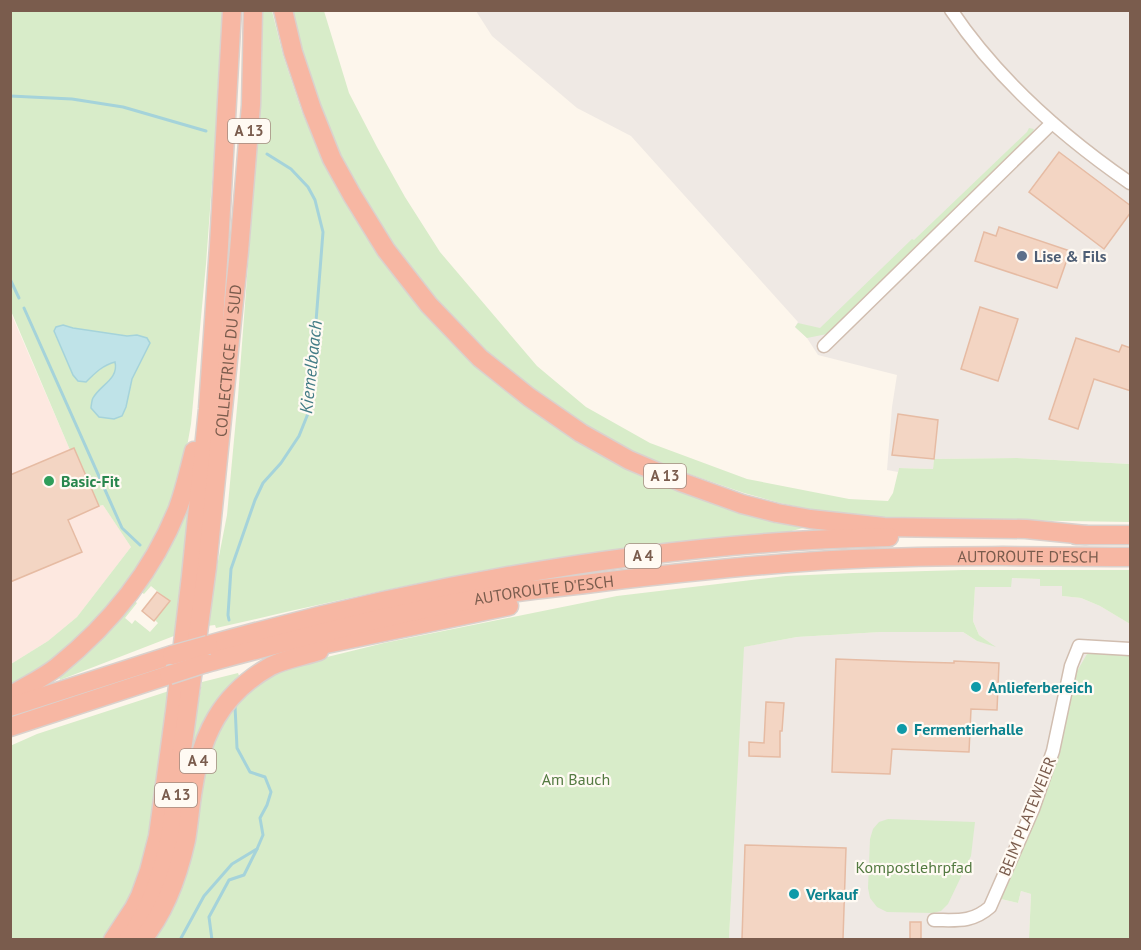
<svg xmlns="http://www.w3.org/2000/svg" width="1141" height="950" font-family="'PT Sans',sans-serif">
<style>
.commercial{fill:#fde8e0}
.industrial{fill:#efe9e4}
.green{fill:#d8ecc9;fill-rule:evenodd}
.water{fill:#bfe3e8;stroke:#a5d3da;stroke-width:1.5}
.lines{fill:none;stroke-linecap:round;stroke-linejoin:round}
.stream{stroke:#a5d3da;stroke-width:3}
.building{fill:#f3d5c3;stroke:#e6bba3;stroke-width:1.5}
.minor-casing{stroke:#d1beb0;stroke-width:15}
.highway-casing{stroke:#dad1cd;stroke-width:21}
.minor{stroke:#fff;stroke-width:12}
.highway{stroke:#f7b7a3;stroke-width:18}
.highway-bridge-casing{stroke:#dad1cd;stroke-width:21;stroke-linecap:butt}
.highway-bridge{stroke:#f7b7a3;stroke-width:18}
.service-dot{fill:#5c6f8a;stroke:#fffaf3;stroke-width:2}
.leisure-dot{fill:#2e9e5b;stroke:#fffaf3;stroke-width:2}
.culture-dot{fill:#0f9aa8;stroke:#fffaf3;stroke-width:2}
.labels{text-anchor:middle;stroke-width:4.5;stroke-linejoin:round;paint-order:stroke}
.shield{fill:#fffaf3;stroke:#a28b7f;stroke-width:1.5}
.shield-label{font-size:15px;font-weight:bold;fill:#7a5c4d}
.service-label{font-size:16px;font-weight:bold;fill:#4e5e75;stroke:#fffaf3;text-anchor:start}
.street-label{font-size:16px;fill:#7a5c4d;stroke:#fffaf3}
.leisure-label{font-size:16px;font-weight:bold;fill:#27864d;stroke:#fffaf3;text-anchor:start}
.culture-label{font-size:16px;font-weight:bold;fill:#0d838f;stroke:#fffaf3;text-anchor:start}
.park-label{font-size:16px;fill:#537a41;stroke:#fffaf3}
.water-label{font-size:18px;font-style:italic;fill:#437c86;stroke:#fffaf3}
</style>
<rect width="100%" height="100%" fill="#fdf6ec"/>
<path class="commercial" d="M10,311L70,450L74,448L99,506L103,505L131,547L77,617L48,641L11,664Z"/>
<g class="industrial">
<path d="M476,11H1130V464L1017,458L934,459L933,469L899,468L898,472L887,470L892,407L897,375L818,355L807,338L795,327L798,322L631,136L577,108L492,36Z"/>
<path d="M1011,578L1040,579V586H1062V596L1081,598L1100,606L1130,624V656L1098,653L1073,678L1060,752L1039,811L1001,899L1018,903L1021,891L1031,894L1029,939L729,940L743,647L797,637L881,632H963L977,641L993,645L979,635L973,621L975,586L1011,587Z"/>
</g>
<g class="green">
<path d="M11,11H222L214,156L206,264L191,424L185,458L171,505L142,564L96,623L51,662L11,685V664L48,641L77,617L131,547L103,505L99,506L74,449L70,450L11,311ZM63,325L73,328L127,336L137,335L150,343L132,379L126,407L122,416L115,375L116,366L115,362C103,366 95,373 86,382L73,375L54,332L56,327Z"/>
<path d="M262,11H272L283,55L302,112L324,162L378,253L578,441L800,526L803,528L784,533C719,538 654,544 590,553C464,571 340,600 216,628L215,625L207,626L213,587L227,515L238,397L252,211L260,85Z"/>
<path d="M291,11H324L349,93L377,147L405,197L440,252L537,366L586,407L650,443L747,479L849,499L888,501L893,493L899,468L933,469L934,459L1017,458L1130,464V522L885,518L813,510L780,503L744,493L686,473L635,452L585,425L535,391L486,352L434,301L392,246L359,191L339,155L318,107L300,50Z"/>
<path d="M1029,128L1034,129L1031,135L827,334L807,338L795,327L798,323L820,328L912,239L914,240L1027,132Z"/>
<path d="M195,483L179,634L60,680L57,672L132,599L137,603L125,618L132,624L135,620L150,632L158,623L155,620L169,601L151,586L144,594L138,590Z"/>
<path d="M963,570H1130V624L1100,606L1081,598L1062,596V586H1040V579L1012,578L1011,587H975L973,621L979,635L996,647L977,641L963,632H881L797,637L744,647L729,939L149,940L206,759L226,714L254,685L276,673L307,662L384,643L617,596L786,576L853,573Z"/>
<path d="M1098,653L1130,656V939H1029L1031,894L1021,891L1018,903L1001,899L1039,811L1060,752L1073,678L1087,654Z"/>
<path d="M238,673L241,681L217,708L167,881L202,682Z"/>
<path d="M169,691L150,835L134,892L120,918L104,939H11L10,746L37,734Z"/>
<path d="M888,819L975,822L971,856L948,904L941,911L933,913L887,912L877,907L870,898L868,888L870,839L873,829L879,822Z"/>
</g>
<path class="water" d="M63,325L73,328L127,336L137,335L147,338L150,343L132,379L126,407L122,416L114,419L99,417L91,408C91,407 92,399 93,398C100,385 119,379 115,362C103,365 95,373 86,382L78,381L73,375L54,331L56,327Z"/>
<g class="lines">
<g class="stream">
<path d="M10,96L72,99L123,107L206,131"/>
<path d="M10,279L19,298"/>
<path d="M24,308L122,528L140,545"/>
<path d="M229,620L228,615L231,569L255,500L263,483L281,463L299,436L309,411L323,232L315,200L308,187L291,169L267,154"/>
<path d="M180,940L204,896L232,864L257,849L263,835L260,818L267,805L271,792L265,777L250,772L237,748L235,706"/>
<path d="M212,940L209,917L229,880L244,875L257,849"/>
</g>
</g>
<g class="building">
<path d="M1059,152L1131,206V212L1104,249L1029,192Z"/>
<path d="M999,227L1070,251L1057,288L975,261L984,232L996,236Z"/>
<path d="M980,307L1018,319L998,381L961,369Z"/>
<path d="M1076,338L1119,352L1122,345L1131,348V391L1094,379L1078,429L1049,419Z"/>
<path d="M898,414L938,420L934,459L892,455Z"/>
<path d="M74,448L99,506L68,520L82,552L10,582V475Z"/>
<path d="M157,592L170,601L154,621L142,611Z"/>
<path d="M836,659L915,662L954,663V661L999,663L997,710L971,709L969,752L892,749L890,774L832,772Z"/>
<path d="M766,702L784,703L782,731H780V757L749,756V742L764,743Z"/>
<path d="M745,845L846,848L843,939H742Z"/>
<rect x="910" y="922" width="11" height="17"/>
</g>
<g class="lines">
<defs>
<g id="minor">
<path d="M951,10C998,80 1062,136 1130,183"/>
<path d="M824,346L1052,123"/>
<path d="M934,920C956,920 972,923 990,907L1033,809L1053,751L1071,666L1079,646L1130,649"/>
</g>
<g id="highway">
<path d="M283,10L293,52L312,109L332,159L352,195L386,250L429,305L480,358L529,397L581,433L629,460L681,482L742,504L777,513L810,519L884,527L1026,529L1086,535"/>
<path d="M1076,535H1130"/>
<path d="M208,645C430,583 659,542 889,537"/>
<path d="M307,648L509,606"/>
<path id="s1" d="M206,663C308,636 412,608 517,592C545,588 573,586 601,582C685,572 769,563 853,559C946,555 1038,556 1130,557"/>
<path d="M10,696C26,686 43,678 57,667C109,625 153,571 178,508C185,489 189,470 194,451"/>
<path d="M10,707L172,655"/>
<path d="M10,727L169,675"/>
<path d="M113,940L134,908L140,896L149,871L158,836L175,711L191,576L208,409L219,246L232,10"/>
<path id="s2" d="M128,940C151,910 162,873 170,838L207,567L239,251L251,105L253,10"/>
<path d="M142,940C166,911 178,876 186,840C189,823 190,806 193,789C201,735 221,694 271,666C285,659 304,656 319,651"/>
</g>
</defs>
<use href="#minor" class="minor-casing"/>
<use href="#highway" class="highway-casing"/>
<use href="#minor" class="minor"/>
<use href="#highway" class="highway"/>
<defs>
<g id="highway-bridge">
<path d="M172,655L208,645"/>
<path d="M169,675L206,663"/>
</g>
</defs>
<use href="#highway-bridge" class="highway-bridge-casing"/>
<use href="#highway-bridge" class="highway-bridge"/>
</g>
<circle class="service-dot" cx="1022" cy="256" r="6"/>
<circle class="leisure-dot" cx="49" cy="481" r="6"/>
<g class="culture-dot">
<circle cx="976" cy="687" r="6"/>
<circle cx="902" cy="729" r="6"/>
<circle cx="794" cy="894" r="6"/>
</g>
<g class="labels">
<g class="shield">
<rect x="228" y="119" width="42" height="24" rx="4.5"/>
<rect x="644" y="464" width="42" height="24" rx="4.5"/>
<rect x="625" y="544" width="36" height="24" rx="4.5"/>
<rect x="180" y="749" width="36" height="24" rx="4.5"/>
<rect x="155" y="783" width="42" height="24" rx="4.5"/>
</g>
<g class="shield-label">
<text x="249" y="136">A 13</text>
<text x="665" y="481">A 13</text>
<text x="643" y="561">A 4</text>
<text x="198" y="766">A 4</text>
<text x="176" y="800">A 13</text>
</g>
<g class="service-label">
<text x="1034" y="262">Lise &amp; Fils</text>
</g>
<g class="street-label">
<text dy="6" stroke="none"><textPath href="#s2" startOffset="592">COLLECTRICE DU SUD</textPath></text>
<text dy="6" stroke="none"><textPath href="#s1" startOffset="832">AUTOROUTE D'ESCH</textPath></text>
<text dy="6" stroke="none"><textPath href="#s1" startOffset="346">AUTOROUTE D'ESCH</textPath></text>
<text transform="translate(1027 816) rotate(-68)" y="6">BEIM PLATEWEIER</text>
</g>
<g class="leisure-label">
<text x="61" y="487">Basic-Fit</text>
</g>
<g class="culture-label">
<text x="988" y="693">Anlieferbereich</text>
<text x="914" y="735">Fermentierhalle</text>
<text x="806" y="900">Verkauf</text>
</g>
<g class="park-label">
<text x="576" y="785">Am Bauch</text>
<text x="914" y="873">Kompostlehrpfad</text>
</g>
<g class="water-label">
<text transform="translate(311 367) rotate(-84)" y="6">Kiemelbaach</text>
</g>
</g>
<rect width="1141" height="950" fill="none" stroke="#7a5c4d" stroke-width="24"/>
</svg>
